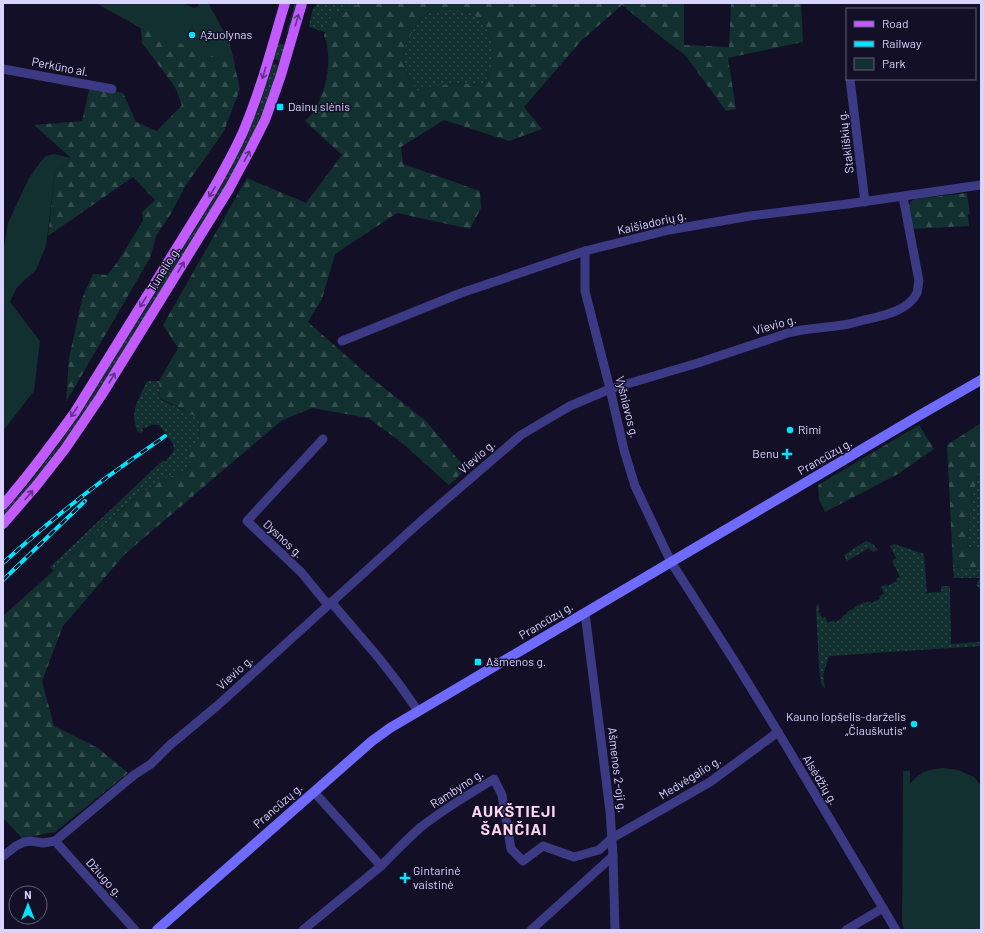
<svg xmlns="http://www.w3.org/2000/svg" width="984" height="933" font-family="Barlow,sans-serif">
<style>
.grass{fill:url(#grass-dots)}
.forest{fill:url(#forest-firs);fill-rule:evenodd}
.park{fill:#12302f}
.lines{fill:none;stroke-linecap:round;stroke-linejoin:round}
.street{stroke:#3d3a85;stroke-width:9}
.secondary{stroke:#6f6bff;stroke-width:10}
.primary{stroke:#c25bff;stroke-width:10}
.rail-casing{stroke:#00e5ff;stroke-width:4}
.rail{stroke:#130f26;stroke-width:2.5;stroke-dasharray:8;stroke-linecap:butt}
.oneway{stroke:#623188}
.poi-dot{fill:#00e5ff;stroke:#130f26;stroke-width:1.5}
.labels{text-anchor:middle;stroke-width:3;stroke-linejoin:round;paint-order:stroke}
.poi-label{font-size:12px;fill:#d9d4ff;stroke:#130f26;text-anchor:start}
.street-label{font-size:12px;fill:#d9d4ff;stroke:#130f26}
.district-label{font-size:16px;font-weight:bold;letter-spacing:1px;fill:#ffd6f0;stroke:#130f26}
</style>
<defs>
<pattern id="grass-dots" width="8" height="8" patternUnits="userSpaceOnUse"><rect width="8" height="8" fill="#12302f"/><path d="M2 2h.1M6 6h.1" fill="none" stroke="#344d4e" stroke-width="1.8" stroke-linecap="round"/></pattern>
<pattern id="forest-firs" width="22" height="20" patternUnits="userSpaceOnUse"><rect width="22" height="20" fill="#12302f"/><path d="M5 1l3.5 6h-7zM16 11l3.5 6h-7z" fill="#344d4e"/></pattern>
</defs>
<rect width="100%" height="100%" fill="#130f26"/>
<g class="grass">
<path d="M295,3H298L289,31L288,32L287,31Z"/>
<path d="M317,3H354L357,5L345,11L335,13L328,21L325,32L309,27L312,12Z"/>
<path d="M455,9L467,11L480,19L486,28L492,41V68L484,85L452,83L417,91L407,74L403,58L404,47L420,18L432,11Z"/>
<path d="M278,43L285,45L280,61L274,59Z"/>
<path d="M273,64L279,65L271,89L260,117L249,142L224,188L83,415L36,479L3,517V513L33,478L59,444L80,414L124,342L143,313L214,198L245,141L260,104Z"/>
<path d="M147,381H159L160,399L191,414L199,419L200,443L191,468L167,478L139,494L53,571L50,567L162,461L163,460L166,462L167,461L166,460C169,457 173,453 174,449C175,444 163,430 159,425H152L145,428L144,427L142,429L143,431L141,433L137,431C136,427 135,423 134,418C134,405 142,392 147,381Z"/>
<path d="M981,463V552L967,546L971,503Z"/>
<path d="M866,541L873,544L878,550L873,552L869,548L847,561L844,555Z"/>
<path d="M894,544L924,554L927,593L941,592V586H950L951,644L981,642V646L829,656L823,675L825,689L821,683L819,668L816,607L818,604L820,609L818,610L822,618L825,617L828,623L834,620L835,622L843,618L842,616L847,614V612L855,608V607L864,602L865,603L870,601L871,603L880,599L879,596L884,594L881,587L886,584L887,586L897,581L896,579L900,577L892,561L896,558L890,546Z"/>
<path d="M953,567L981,570V589L976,585L980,578H954Z"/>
</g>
<g class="forest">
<path d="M96,3H182L194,8L198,7L199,3H210L209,5L229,41L240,89L224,131L186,185L170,215L156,236L150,258L66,402L69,358L82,299L93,274L107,275L116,264L143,221L142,212L155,200L133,177L48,236L55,173L71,158L34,125L82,121L90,86L123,93L136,122L157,131L182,105L175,87L142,43L141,28Z"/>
<path d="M358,3H684V45L729,47L731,3H801L803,42L728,58L736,109L726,111L685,55L661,37L622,5L582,40L524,107L542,129L509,141L444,120L401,147L403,164L480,191L481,208L470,229L397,213L335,254L322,299L308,322L369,376L426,421L466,469L449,485L401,442L368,418L312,408L281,421L125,554L63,626L42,681L54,726L98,748L128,773L55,832L22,838L5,820L3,821V616L139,494L167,478L191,468L188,453L200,442L199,419L191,414L160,398L159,381L178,348L163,325L247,178L306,203L342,155L305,121C309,117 313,113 315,108C327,92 333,54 324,36L328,21L335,13L345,11L351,4L357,5ZM455,9L467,11L480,19L486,28L492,41V68L484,85L452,83L417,91L407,74L403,58L404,47L420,18L432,11Z"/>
<path d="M967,193L970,214H968L969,226L913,229L909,205L911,201L915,199Z"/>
<path d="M981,423V463L971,503L967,546L981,552V570L953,567L947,445Z"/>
<path d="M919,425L934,449L898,474L825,512L819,499L818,485Z"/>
</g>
<g class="park">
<path d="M96,3H182L194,8L198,7L199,3H210L209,5L229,41L235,65L141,28Z"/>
<path d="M54,154L71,158L55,173L46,246L36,270L17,287L10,302L40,341L34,391L3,431V253L8,223L28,180L41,161L46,156Z"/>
<path d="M944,768L958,770L974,777L981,786V930H905L902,924L903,771H910V784C922,770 927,770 944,768Z"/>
</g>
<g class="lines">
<g class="street">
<path d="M3,69L112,89"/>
<path d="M850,79L865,202"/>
<path d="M585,251V291L610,389L624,450L635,486L671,562L735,662L778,732L896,930"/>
<path d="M342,341L461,293L585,251L669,230L750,216L847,204L981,185"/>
<path d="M323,439L247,521L301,572L328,605"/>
<path d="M331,602L378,657L399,684L418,711"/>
<path d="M585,613L610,811L613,856L615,930"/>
<path d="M55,841L134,775L151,764L170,745L217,706L420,522L521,435L553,416L570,406L610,389L698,363L788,333C806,328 824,328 843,325C850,324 857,322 864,320C882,316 907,312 917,293C918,289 918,285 919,281L903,197"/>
<path d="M55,841L135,930"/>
<path d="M3,856L16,846L24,842L31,841L43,843L55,841"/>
<path d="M381,866C394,853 407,839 421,827C444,809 469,794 494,779L502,795L511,849L523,861L543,846L574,857L599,850L612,838L710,782L778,732"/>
<path d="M303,930L381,866L314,792"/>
<path d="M531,930L613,856"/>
<path d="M846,930L883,908"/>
</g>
<path class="secondary" d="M157,930L372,741L390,728L920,415L981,380"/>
<g class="primary">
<path d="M3,505C29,475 52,444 75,412L212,191C223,172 234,152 243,132C261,90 272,46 285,3"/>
<path d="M3,524L36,486L65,449L101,396L229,189L250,150L265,120L273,98L281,75L302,3"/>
</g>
<defs>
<g id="rail">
<path d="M3,563C33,536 65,509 98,484C119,468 143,452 165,436"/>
<path d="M3,580L85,501"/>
</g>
</defs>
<use href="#rail" class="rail-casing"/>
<use href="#rail" class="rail"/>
</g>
<defs><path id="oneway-shaft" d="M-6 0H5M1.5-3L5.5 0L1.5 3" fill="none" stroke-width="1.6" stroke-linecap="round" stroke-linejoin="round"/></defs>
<g class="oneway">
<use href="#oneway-shaft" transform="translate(297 20) rotate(-74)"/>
<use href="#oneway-shaft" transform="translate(264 73) rotate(107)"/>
<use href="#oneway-shaft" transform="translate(247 156) rotate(-62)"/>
<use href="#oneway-shaft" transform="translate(212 192) rotate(121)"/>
<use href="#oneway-shaft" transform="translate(181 267) rotate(-58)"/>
<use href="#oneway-shaft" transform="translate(143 302) rotate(122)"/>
<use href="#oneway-shaft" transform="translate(112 378) rotate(-59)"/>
<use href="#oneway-shaft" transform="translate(74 412) rotate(124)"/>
<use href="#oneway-shaft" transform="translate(29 495) rotate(-49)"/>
</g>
<g class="poi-dot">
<circle cx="192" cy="35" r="4"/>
<rect x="276" y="103" width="8" height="8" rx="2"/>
<circle cx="790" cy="430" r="4"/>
<path d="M785 448h4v4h4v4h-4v4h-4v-4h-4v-4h4z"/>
<rect x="474" y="658" width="8" height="8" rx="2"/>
<circle cx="914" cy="724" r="4"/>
<path d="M403 872h4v4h4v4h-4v4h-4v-4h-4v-4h4z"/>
</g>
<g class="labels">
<g class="poi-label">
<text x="200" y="39">Ąžuolynas</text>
<text x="288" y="111">Dainų slėnis</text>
<text x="798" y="434">Rimi</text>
<text x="779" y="458" text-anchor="end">Benu</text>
<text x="486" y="666">Ašmenos g.</text>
<text x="906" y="721" text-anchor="end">Kauno lopšelis-darželis<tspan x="906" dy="14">„Čiauškutis“</tspan></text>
<text x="413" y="875">Gintarinė<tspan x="413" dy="14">vaistinė</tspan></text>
</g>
<g class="street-label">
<text transform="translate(60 67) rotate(11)" y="4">Perkūno al.</text>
<text transform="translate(846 142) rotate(-97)" y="4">Stakliškių g.</text>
<text transform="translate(652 223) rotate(-13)" y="4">Kaišiadorių g.</text>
<text transform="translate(164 269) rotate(-58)" y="4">Tunelio g.</text>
<text transform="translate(775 325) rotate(-16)" y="4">Vievio g.</text>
<text transform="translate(627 407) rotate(76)" y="4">Vyšniavos g.</text>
<text transform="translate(477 457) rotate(-41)" y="4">Vievio g.</text>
<text transform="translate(825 457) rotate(-30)" y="4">Prancūzų g.</text>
<text transform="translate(283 539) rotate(43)" y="4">Dysnos g.</text>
<text transform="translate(546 621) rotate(-31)" y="4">Prancūzų g.</text>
<text transform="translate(235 673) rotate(-42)" y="4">Vievio g.</text>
<text transform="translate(617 770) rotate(83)" y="4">Ašmenos 2-oji g.</text>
<text transform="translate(690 778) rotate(-32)" y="4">Medvėgalio g.</text>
<text transform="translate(820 780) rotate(59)" y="4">Alsėdžių g.</text>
<text transform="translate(457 789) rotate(-33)" y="4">Rambyno g.</text>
<text transform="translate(278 806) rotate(-41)" y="4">Prancūzų g.</text>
<text transform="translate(104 878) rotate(48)" y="4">Džiugo g.</text>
</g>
<g class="district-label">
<text x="514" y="817">AUKŠTIEJI<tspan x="514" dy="18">ŠANČIAI</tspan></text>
</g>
</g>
<rect width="984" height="933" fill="none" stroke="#d9d4ff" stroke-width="8"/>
<rect x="846" y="8" width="130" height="72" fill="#130f26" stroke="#625e7d"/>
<rect x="854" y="21" width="20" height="6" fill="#c25bff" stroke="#625e7d"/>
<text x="882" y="28" font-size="12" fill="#d9d4ff">Road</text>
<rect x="854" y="41" width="20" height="6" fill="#00e5ff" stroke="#625e7d"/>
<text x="882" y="48" font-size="12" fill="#d9d4ff">Railway</text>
<rect x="854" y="58" width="20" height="12" fill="#12302f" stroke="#625e7d"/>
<text x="882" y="68" font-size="12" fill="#d9d4ff">Park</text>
<g transform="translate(28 905)"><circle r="19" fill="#130f26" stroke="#625e7d"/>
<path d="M0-3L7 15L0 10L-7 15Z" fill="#00e5ff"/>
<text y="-6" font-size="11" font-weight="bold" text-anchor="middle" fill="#d9d4ff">N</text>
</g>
</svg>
